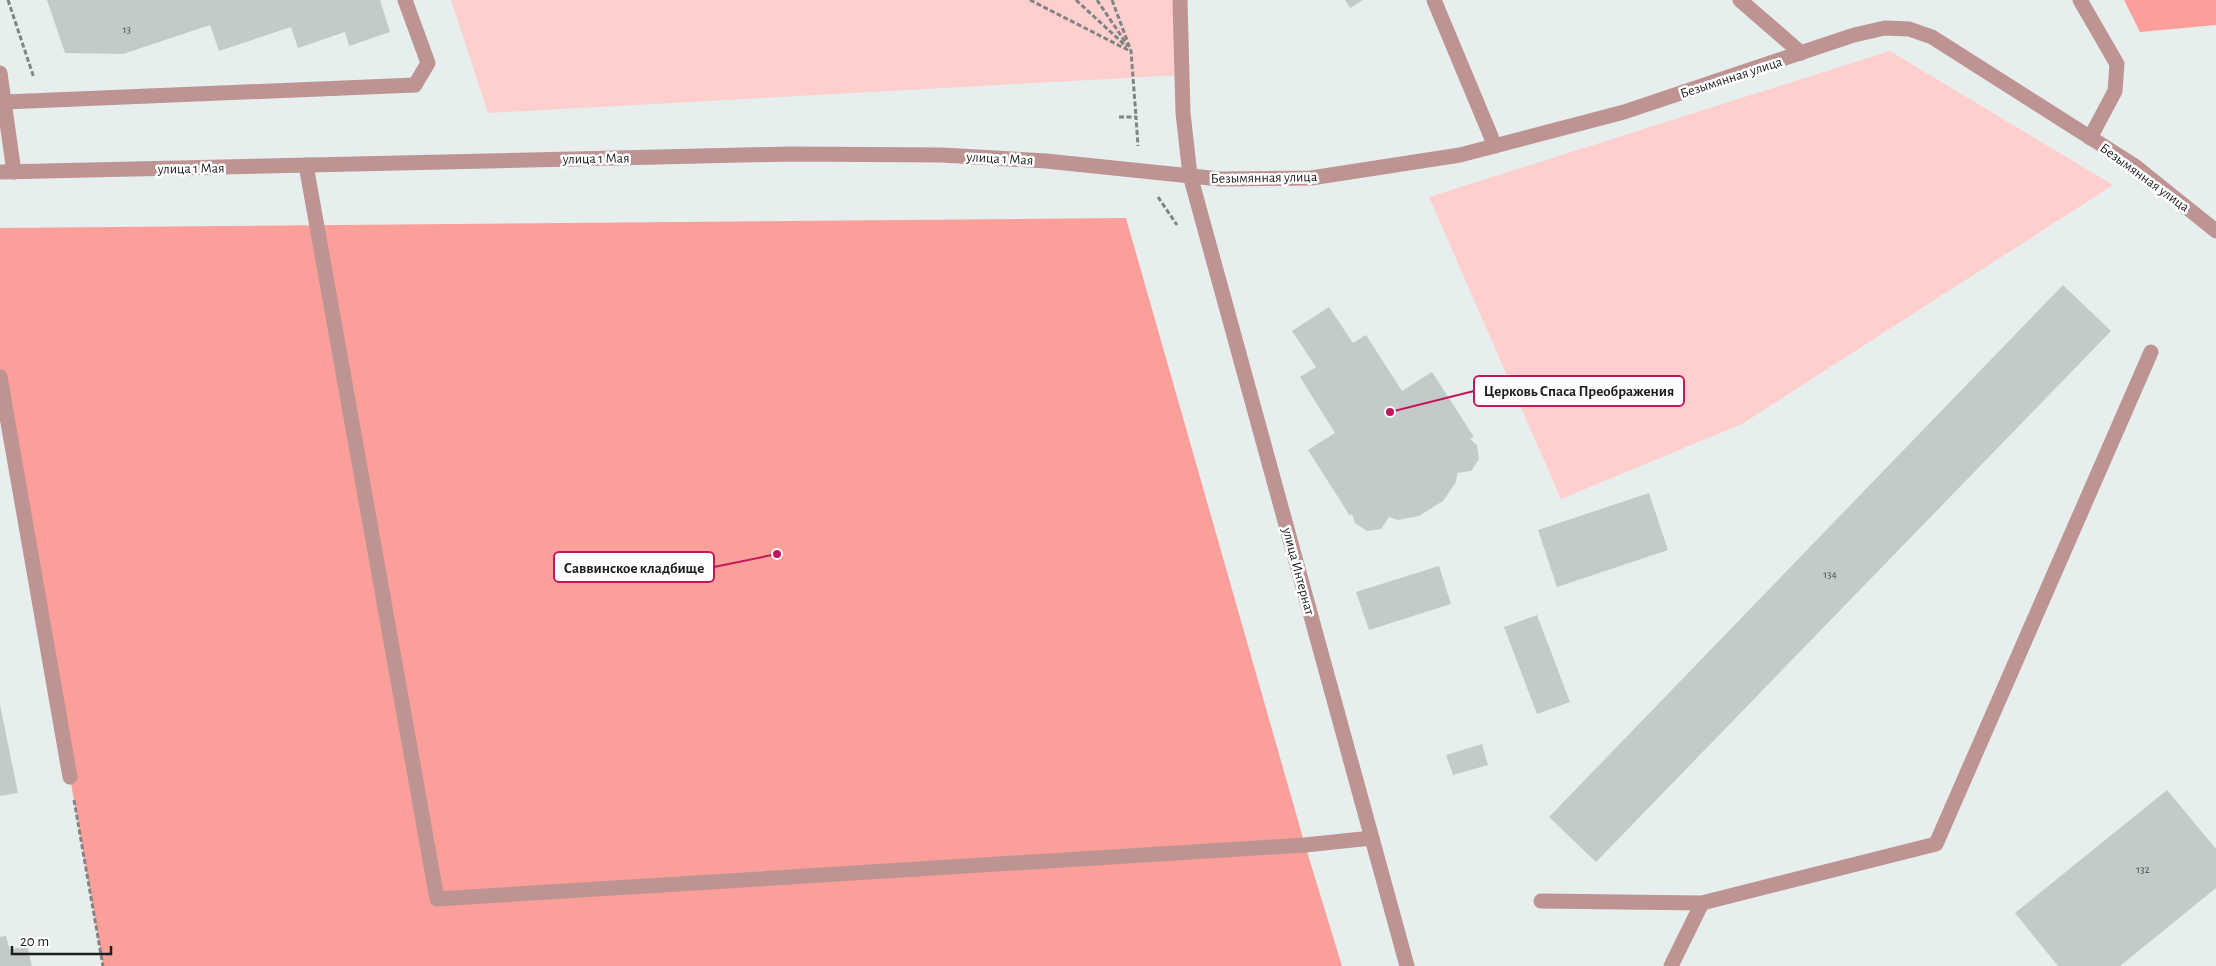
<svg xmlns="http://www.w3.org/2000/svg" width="2216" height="966" font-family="'Alegreya Sans',sans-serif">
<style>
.green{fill:#fecfcc}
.forest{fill:#fa9f9a}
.building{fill:#c3caca}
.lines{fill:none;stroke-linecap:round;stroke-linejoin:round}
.path{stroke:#808484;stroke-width:3;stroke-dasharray:5 2.5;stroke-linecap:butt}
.minor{stroke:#bd9492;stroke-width:15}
.labels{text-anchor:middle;stroke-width:5;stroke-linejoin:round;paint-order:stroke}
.number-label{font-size:11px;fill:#46494a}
.street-label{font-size:14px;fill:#1c1e1f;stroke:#fff}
.leader{fill:none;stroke:#c2185b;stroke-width:2}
.callout-dot{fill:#c2185b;stroke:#fff;stroke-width:2}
.callout{fill:#fff;stroke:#c2185b;stroke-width:2}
.callout-label{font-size:15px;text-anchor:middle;font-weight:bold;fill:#1c1e1f}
</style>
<rect width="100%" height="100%" fill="#e7eeee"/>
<g class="green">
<path d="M451,0H1180L1182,75L488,113Z"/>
<path d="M1890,51L2113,185L1742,424L1561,499L1429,197Z"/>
</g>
<g class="forest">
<path d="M2124,0H2216V25L2140,32Z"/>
<path d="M1126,218L1305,845L1342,966H103L0,378V228Z"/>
</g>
<g class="building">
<path d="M47,0H380L390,32L349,46L345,32L298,48L291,27L219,51L210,25L123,54L65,53Z"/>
<path d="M1345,0H1363L1350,8Z"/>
<path d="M2063,285L2111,331L1596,862L1549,817Z"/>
<path d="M1329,307L1353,343L1366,335L1402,391L1432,372L1474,437L1470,439L1477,445L1479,459L1471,471L1457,473L1456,482L1443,501L1419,516L1398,520L1389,517L1381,529L1367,531L1355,523L1352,514L1350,516L1308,450L1335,433L1300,377L1316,367L1292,331Z"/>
<path d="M1649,493L1668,550L1557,587L1538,530Z"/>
<path d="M1439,566L1451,604L1369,630L1356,592Z"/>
<path d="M1537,615L1570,702L1537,714L1504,627Z"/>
<path d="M0,705L18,793L0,796Z"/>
<path d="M1482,744L1488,765L1453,775L1446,755Z"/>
<path d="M2167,790L2216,849V888L2120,966H2058L2015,913Z"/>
<path d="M6,936L10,950L27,945L32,966H0V937Z"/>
</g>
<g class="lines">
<g class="path">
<path d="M8,0L34,78"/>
<path d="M1030,0L1130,51"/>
<path d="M1076,0L1127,47"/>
<path d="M1097,0L1128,46"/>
<path d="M1112,0L1131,51L1136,117"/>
<path d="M1119,117H1136L1138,146"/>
<path d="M1158,197L1177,225"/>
<path d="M74,800L103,966"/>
</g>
<g class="minor">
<path d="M1180,0L1183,113L1190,175L1407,966"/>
<path d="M1434,0L1495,146"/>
<path d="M1740,0L1801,53"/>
<path d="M2080,0L2117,64L2115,91L2090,138"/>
<path d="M0,73L14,172"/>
<path d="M5,102L415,85L428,63L405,0"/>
<path d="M306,165L437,899L1305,845L1372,838"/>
<path d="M0,172L790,154L942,155L1046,161L1220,179L1311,178L1460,155L1624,112L1854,35L1885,28L1909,29L1932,37L2135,166L2216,231"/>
<path d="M0,377L70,777"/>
<path d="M1541,901L1702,903L1936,844L2151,352"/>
<path d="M1671,966L1702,903"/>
</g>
</g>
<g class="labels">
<g class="number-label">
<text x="127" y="33">13</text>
<text x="1830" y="578">134</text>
<text x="2143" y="873">132</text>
</g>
<g class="street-label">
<text transform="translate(1731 77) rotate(-18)" y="5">Безымянная улица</text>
<text transform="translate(596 158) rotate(-1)" y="5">улица 1 Мая</text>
<text transform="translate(1000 158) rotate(3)" y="5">улица 1 Мая</text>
<text transform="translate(191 168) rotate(-1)" y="5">улица 1 Мая</text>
<text transform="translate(1264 177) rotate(-1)" y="5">Безымянная улица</text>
<text transform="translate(2145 177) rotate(36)" y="5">Безымянная улица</text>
<text transform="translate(1299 571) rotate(75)" y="5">улица Интернат</text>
</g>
</g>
<path class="leader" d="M1390 412L1474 391M777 554L714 567"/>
<g class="callout-dot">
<circle cx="1390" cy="412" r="5"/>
<circle cx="777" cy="554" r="5"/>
</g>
<g class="callout">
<rect x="1474" y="376" width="210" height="30" rx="5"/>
<rect x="554" y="552" width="160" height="30" rx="5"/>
</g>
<g class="callout-label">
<text x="1579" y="396">Церковь Спаса Преображения</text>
<text x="634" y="573">Саввинское кладбище</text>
</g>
<path d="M12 946v8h99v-8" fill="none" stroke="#1c1e1f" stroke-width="2.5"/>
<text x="20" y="946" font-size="15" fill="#1c1e1f" stroke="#ffffff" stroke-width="4" paint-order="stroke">20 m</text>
</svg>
